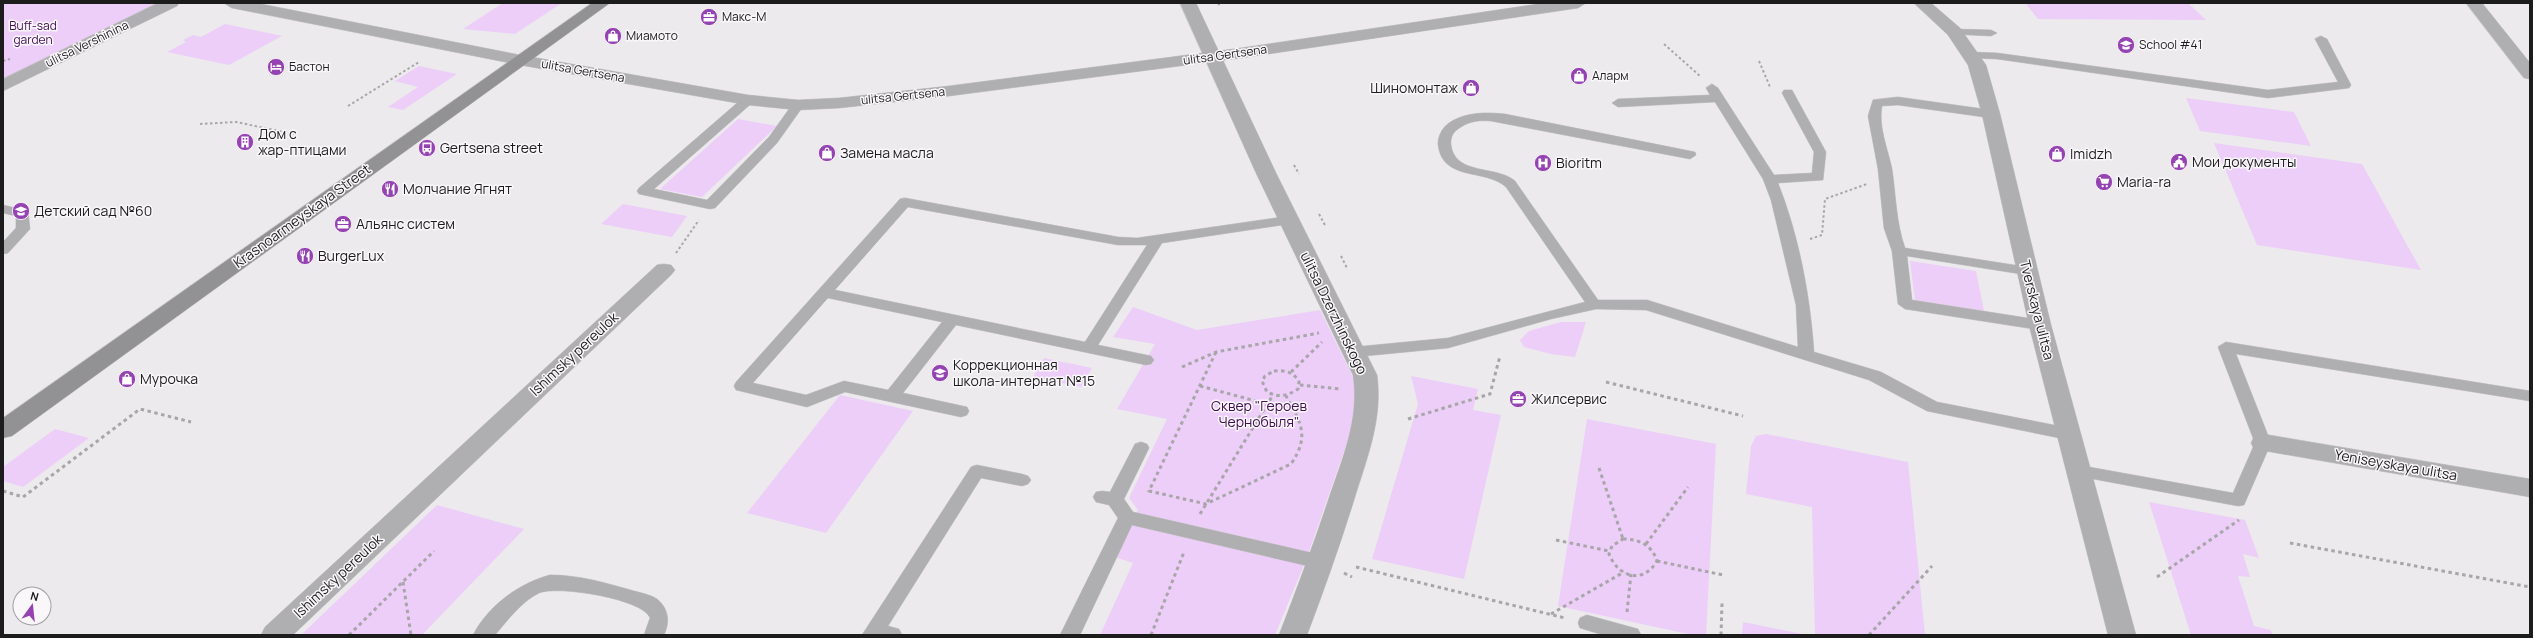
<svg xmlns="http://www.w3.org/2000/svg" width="2533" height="638" font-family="Manrope,sans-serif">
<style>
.green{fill:#eccef8}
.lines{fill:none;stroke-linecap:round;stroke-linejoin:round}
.service-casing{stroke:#c7c5c8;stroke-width:1}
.minor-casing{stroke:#c7c5c8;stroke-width:1}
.tertiary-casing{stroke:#c7c5c8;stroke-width:1}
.secondary-casing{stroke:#c7c5c8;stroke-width:1}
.path-far1{stroke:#a8a6a9;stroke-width:2;stroke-dasharray:2.5 2.5;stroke-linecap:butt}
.path{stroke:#a8a6a9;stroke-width:3;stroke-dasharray:3.5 3.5;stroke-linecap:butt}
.service{fill:#afaeb0;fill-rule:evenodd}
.minor{fill:#afaeb0;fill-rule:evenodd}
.tertiary{fill:#afaeb0;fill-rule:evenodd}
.secondary{fill:#929193;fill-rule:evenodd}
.labels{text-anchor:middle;stroke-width:3;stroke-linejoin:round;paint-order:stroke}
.far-poi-label{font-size:12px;fill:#1d1c1d;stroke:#faf7fb;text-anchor:start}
.far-park-label{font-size:12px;fill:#421052;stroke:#faf7fb}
.far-street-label{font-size:12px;fill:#1d1c1d;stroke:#faf7fb}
.poi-label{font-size:14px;fill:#1d1c1d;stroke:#faf7fb;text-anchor:start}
.street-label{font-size:14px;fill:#1d1c1d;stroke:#faf7fb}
.park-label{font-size:14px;fill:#421052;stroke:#faf7fb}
</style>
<rect width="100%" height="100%" fill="#eceaed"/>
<g class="green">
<path d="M3,3H159L3,81Z"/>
<path d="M503,3H562L515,34L463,29Z"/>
<path d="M2025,3H2188L2206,20L2038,19Z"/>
<path d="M225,24L282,36L229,65L167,52L186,42L183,40L193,35L201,37Z"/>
<path d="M419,66L457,74L403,110L388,107L418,87L395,81Z"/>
<path d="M2186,98L2294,112L2311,146L2200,131Z"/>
<path d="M738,119L777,126L702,197L660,189Z"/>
<path d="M2214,143L2362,164L2421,270L2257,245Z"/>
<path d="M623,204L687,216L672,237L601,224Z"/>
<path d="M1910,261L1976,271L1984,311L1915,300Z"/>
<path d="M1133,307L1197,330L1320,310L1353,377L1356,399L1354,423L1306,560L1275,635H1100L1133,563L1115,557L1138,510L1129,498L1167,419L1117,409L1155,344L1113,337Z"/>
<path d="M1561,322H1586L1575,357L1551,354L1524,347L1520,340L1529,331Z"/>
<path d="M1044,358L1092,368L1081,387L1033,377Z"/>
<path d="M1411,376L1478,389L1473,410L1501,415L1464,579L1372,559L1418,404Z"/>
<path d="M840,395L913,411L826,533L747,513Z"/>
<path d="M1587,419L1716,444L1706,635H1693L1558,606Z"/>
<path d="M55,429L89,438L23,487L3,481V467Z"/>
<path d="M1766,434L1908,462L1925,635H1815L1812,507L1746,494L1751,446L1756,436Z"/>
<path d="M2149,502L2245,520L2259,558L2243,554L2250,577L2238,576L2254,626L2271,630L2272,635H2191Z"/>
<path d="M437,505L524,529L422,635H301Z"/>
<path d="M1743,622L1807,635H1742Z"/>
</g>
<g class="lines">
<defs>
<g id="service">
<path d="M1954,29L1991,30L1997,33L1991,36L1950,34L1948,32Z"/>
<path d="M2321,36L2327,39L2351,85L2349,88L2268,98L1997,59L1972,58L1966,55L1972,52L1997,53L2268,90L2338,82L2315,39Z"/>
<path d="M1712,84L1718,88L1774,175L1812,173L1814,152L1782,93L1784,90H1792L1826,152L1823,180L1778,183C1799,236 1810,295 1814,352L1881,372L1937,402L2069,428L2075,430L2077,434L2075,438L2069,440L1927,411L1869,380L1646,310L1596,309L1551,319L1448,348L1354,357L1349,356L1346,352L1349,348L1354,347L1448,338L1585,302L1506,187C1485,168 1442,182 1438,144C1438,136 1442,128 1449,123C1465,112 1486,112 1505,114L1695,152L1696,155L1690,159L1491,121C1480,120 1470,121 1461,127C1454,131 1450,136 1451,145C1455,176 1497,165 1515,181L1598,300H1647L1798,347L1796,305L1771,200L1763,179L1715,102L1618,107L1612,103L1618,99L1710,95L1706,88Z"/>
<path d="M748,96L752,97L754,100L752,103L654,189L707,200L769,137L794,102H802L804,105L777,143L715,208L710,209L639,194L637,191L639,188L744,97Z"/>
<path d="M1898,97L1991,110L1997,114L1991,118L1898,105L1882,106C1878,127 1888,149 1892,169C1896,196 1896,222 1905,248L2027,267L2034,271L2027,275L1907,256L1912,300L2040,320L2045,322L2048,325L2045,328L2040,330L1905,309L1898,304L1892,251L1884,228L1878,169L1868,116L1873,100Z"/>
<path d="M905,198L1118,237L1137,238L1289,216L1296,220L1289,224L1162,243L1098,345L1151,356L1154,360L1151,364L1146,365L956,325L903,393L967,407L969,411L967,415L961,417L845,392L807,407L736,390L734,386L736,382L900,199ZM908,207L1118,245H1147L1085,342L835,290ZM828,298L942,322L888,390L844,381L806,395L753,383Z"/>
<path d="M3,205L28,211L30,229L8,253L3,254V242L16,228V216L3,213Z"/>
<path d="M2226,342L2530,391V401L2236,354L2271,443L2244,505L2238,506L2072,475L2070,471L2072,467L2078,465L2233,493L2255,443L2218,347Z"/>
<path d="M1141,442L1147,444L1149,448L1124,499L1133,512L1321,555L1327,557L1330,562L1327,567L1321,569L1132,525L1080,635H1060L1118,518L1109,505L1096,502L1093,497L1096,492L1102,491L1110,492L1135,444Z"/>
<path d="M977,465L1022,474L1028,476L1031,480L1028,484L1022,486L981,478L888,626L899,629L902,635H862L971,467Z"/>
<path d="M550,575C580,575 606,583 634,591C642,593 651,595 657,599C669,609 670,622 664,635H644L650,618C644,599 557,585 539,593C521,602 508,620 495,635H473C488,606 519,583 550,575Z"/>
<path d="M1587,615L1638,629L1641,635H1603L1580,628L1578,623L1580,618Z"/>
</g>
<g id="minor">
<path d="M158,3H179L177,6L3,91V79Z"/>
<path d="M1180,3H1196L1276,173L1377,375C1383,419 1367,458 1354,500C1340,545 1324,590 1307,635H1279C1296,591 1313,546 1328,501C1342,459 1360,420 1353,375L1256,173Z"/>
<path d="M1914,3H1931L1960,28L1986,65L2000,114L2051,325L2136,635H2108L2029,325L1982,114L1968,65L1948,35Z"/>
<path d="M664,264L671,265L675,270L671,275L293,635H261L265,627L657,265Z"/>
<path d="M2263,434L2530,479V497L2254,449L2251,443L2254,437Z"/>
</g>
<g id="tertiary">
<path d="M224,3H256L520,55L748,95L798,100L839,98L949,86L1241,48L1545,3H1586L1578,8L1241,58L949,96L839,108L798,110L748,105L520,65L232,8Z"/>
<path d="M2466,3H2482L2530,63V79L2524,78Z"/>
</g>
<path id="secondary" d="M592,3H610L12,436L3,438V418Z"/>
</defs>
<use href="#service" class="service-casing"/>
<use href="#minor" class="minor-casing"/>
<use href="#tertiary" class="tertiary-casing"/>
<use href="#secondary" class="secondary-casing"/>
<g class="path-far1">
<path d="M1218,3L1220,6"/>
<path d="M1664,44L1700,76"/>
<path d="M3,61L10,59"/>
<path d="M1759,61L1770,87"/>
<path d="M348,106L419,62"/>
<path d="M200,124L236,122L298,135"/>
<path d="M1294,165L1299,174"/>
<path d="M1319,214L1326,227"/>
<path d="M1810,239L1822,235L1825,199L1867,184"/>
<path d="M676,253L699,220"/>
<path d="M1341,256L1347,268"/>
</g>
<g class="path">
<path d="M1216,352L1149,491L1206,504L1291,464C1310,436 1301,423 1286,396"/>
<path d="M1182,367L1216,352L1319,333"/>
<path d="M1274,371C1285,370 1294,372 1299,382L1298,389C1287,396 1279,398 1267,392L1262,381L1265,376Z"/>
<path d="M1291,372L1322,342"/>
<path d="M1606,382L1743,416"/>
<path d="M1300,385L1341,389"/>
<path d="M1200,386L1267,404"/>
<path d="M1408,419L1490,394L1500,356"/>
<path d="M1599,468L1623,539"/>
<path d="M3,491L23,497L140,409L191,422"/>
<path d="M1200,514L1273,395"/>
<path d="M1623,539C1639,539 1652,545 1657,561C1643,585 1618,577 1609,554L1612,546Z"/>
<path d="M1556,540L1609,551"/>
<path d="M2290,543L2530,587"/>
<path d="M1646,544L1688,487"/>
<path d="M1657,561L1723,575"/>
<path d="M1356,567L1565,618"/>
<path d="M1344,573L1352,577"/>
<path d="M2157,577L2239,520"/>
<path d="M403,582L411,635"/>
<path d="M1627,612L1631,574"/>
<path d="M1551,614L1624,572"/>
<path d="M349,635L434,551"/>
<path d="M1151,635L1184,552"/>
<path d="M1721,635L1722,603"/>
<path d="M1869,635L1932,566"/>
</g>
<use href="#service" class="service"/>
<use href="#minor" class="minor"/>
<use href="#tertiary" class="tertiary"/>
<use href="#secondary" class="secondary"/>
</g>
<defs>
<symbol id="office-disc" viewBox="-11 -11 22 22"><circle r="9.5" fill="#9543b2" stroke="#faf7fb"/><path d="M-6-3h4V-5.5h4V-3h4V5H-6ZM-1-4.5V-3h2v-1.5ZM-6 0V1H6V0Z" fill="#fff"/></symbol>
<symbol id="shop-disc" viewBox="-11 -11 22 22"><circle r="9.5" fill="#9543b2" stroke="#faf7fb"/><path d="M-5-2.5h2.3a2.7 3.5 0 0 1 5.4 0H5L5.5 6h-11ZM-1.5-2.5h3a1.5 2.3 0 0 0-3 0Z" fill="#fff"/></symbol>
<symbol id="school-disc" viewBox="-11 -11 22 22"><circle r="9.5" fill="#9543b2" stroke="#faf7fb"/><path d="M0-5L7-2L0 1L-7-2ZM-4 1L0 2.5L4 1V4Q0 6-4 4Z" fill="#fff"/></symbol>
<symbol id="hotel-disc" viewBox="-11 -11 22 22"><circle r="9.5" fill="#9543b2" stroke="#faf7fb"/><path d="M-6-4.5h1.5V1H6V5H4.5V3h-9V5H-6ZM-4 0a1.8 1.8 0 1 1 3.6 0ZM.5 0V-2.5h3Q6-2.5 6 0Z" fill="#fff"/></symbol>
<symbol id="building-disc" viewBox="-11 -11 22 22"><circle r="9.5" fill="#9543b2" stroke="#faf7fb"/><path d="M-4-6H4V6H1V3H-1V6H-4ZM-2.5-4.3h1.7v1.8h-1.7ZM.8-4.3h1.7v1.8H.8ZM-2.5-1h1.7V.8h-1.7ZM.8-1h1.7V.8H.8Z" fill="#fff"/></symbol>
<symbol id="bus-disc" viewBox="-11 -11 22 22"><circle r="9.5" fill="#9543b2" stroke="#faf7fb"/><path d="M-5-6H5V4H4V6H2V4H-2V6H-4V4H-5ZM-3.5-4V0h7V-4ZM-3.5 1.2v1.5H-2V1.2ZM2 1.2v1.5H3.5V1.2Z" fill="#fff"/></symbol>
<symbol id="civic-disc" viewBox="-11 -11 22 22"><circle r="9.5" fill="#9543b2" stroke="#faf7fb"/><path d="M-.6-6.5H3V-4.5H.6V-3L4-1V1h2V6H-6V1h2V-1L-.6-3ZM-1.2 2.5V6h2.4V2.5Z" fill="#fff"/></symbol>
<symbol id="hospital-disc" viewBox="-11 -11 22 22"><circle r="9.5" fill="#9543b2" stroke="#faf7fb"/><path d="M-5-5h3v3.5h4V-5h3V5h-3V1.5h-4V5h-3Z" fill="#fff"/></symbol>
<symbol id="supermarket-disc" viewBox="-11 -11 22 22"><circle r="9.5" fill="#9543b2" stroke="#faf7fb"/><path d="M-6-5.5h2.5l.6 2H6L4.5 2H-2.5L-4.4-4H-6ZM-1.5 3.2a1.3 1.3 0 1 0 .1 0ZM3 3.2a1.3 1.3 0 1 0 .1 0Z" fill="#fff"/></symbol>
<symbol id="restaurant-disc" viewBox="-11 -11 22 22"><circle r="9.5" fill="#9543b2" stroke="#faf7fb"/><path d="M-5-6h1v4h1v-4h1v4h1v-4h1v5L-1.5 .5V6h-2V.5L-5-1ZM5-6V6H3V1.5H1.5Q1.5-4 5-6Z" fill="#fff"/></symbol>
</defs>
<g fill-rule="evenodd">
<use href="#office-disc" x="699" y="7" width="20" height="20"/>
<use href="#shop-disc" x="603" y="26" width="20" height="20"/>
<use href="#school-disc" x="2116" y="35" width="20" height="20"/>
<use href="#hotel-disc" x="266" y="57" width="20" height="20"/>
<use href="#shop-disc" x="1569" y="66" width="20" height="20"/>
<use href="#shop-disc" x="1461" y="78" width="20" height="20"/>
<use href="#building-disc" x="235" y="132" width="20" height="20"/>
<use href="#bus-disc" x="417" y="138" width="20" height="20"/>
<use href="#shop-disc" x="817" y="143" width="20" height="20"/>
<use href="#shop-disc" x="2047" y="144" width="20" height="20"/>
<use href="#civic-disc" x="2169" y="152" width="20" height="20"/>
<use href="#hospital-disc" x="1533" y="153" width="20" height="20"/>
<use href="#supermarket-disc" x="2094" y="172" width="20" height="20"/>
<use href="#restaurant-disc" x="380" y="179" width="20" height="20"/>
<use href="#school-disc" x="11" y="201" width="20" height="20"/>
<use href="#office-disc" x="333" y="214" width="20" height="20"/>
<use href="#restaurant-disc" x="295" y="246" width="20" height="20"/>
<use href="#school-disc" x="930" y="363" width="20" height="20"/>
<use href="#shop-disc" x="117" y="369" width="20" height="20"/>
<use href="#office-disc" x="1508" y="389" width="20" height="20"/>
</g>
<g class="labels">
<g class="far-poi-label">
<text x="722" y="21">Макс-М</text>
<text x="626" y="40">Миамото</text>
<text x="2139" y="49">School #41</text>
<text x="289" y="71">Бастон</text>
<text x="1592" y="80">Аларм</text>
</g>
<g class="far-park-label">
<text x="33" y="30">Buff-sad<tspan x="33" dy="14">garden</tspan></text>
</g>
<g class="far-street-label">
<text transform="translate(87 44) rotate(-26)" y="4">ulitsa Vershinina</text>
<text transform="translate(1225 55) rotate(-8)" y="4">ulitsa Gertsena</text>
<text transform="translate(583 71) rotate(10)" y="4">ulitsa Gertsena</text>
<text transform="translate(903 96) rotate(-6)" y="4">ulitsa Gertsena</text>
</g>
<g class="poi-label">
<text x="1458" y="93" text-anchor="end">Шиномонтаж</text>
<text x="258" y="139">Дом с<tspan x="258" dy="16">жар-птицами</tspan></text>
<text x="440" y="153">Gertsena street</text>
<text x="840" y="158">Замена масла</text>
<text x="2070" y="159">Imidzh</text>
<text x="2192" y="167">Мои документы</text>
<text x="1556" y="168">Bioritm</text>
<text x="2117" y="187">Maria-ra</text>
<text x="403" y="194">Молчание Ягнят</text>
<text x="34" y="216">Детский сад №60</text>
<text x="356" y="229">Альянс систем</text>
<text x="318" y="261">BurgerLux</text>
<text x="953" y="370">Коррекционная<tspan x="953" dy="16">школа-интернат №15</tspan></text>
<text x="140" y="384">Мурочка</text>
<text x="1531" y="404">Жилсервис</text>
</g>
<g class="street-label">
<text transform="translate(302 216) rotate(-36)" y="5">Krasnoarmeyskaya Street</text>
<text transform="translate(2037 310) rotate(76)" y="5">Tverskaya ulitsa</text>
<text transform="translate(1334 313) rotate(64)" y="5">ulitsa Dzerzhinskogo</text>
<text transform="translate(574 354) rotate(-43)" y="5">Ishimsky pereulok</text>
<text transform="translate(2396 465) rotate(10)" y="5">Yeniseyskaya ulitsa</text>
<text transform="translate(338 576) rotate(-43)" y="5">Ishimsky pereulok</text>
</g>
<g class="park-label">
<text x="1259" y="411">Сквер "Героев<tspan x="1259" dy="16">Чернобыля"</tspan></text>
</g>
</g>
<rect width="2533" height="638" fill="none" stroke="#1d1c1d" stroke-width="8"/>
<g transform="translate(32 606) rotate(15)"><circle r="19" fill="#faf7fb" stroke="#a29fa2"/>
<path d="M0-3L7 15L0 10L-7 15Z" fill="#9543b2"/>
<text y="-6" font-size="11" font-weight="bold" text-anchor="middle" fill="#1d1c1d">N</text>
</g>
</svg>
